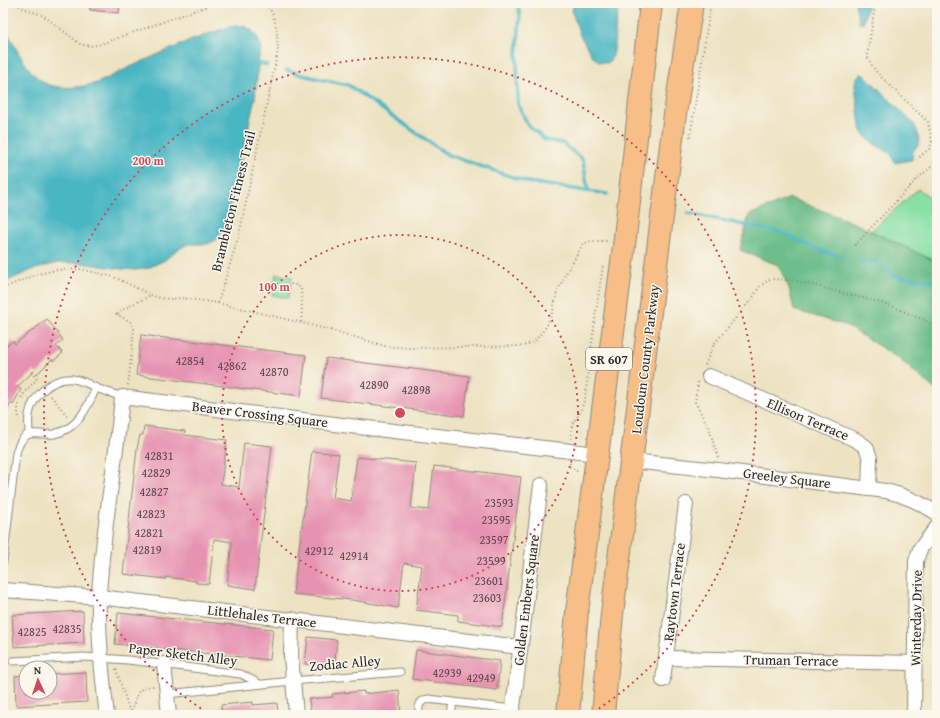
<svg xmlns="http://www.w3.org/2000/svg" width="940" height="718" font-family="'Gentium Book Plus',serif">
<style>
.green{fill:#87e0a5;stroke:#598668}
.forest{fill:#6dbe8a;stroke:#4c745a}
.water{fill:#48b6c3;stroke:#3a7077}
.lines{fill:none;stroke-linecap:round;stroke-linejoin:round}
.stream{stroke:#48b6c3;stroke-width:3.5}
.building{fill:#e692b1}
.lane-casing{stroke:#8c8777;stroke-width:9}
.street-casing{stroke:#8c8777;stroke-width:16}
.primary-casing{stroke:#8c8777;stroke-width:24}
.path{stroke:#8c8777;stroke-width:2;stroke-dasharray:1 3;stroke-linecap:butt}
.lane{stroke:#fff;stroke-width:7}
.street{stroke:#fff;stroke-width:14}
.primary{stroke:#f7be87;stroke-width:22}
.ring{fill:none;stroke:#d1495b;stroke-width:2;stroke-dasharray:2 4}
.labels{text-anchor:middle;stroke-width:3;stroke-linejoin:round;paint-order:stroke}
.number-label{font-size:12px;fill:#5a454c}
.shield{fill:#fbf7ec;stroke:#696865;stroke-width:1}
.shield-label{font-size:13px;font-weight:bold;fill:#2b2b2b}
.street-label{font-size:14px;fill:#2b2b2b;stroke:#fbf7ec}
.centre{fill:#d1495b;stroke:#fbf7ec;stroke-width:2}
.ring-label{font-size:12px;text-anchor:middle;font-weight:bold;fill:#d1495b;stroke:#fbf7ec;stroke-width:3;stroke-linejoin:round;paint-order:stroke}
</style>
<rect width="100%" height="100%" fill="#fbf7ec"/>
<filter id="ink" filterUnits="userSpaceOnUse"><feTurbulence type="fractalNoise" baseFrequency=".025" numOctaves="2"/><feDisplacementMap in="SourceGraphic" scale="8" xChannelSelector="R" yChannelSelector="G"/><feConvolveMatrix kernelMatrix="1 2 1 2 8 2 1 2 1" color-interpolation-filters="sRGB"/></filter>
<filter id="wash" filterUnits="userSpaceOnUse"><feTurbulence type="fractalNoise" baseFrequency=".012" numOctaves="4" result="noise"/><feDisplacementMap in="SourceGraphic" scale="16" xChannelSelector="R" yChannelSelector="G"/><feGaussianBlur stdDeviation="0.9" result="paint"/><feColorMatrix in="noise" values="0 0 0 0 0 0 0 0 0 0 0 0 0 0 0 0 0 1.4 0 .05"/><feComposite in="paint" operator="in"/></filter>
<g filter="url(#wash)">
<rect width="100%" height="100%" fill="#ede3c3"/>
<g class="green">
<path d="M918,189L937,202V264L871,231Z"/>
<path d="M276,274L292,277L288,298L272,295Z"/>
</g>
<path class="forest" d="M790,198L854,223L937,262V391L898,358L845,325L794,310L789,288L778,265L740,250L749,215Z"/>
<g class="water">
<path d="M574,3H617L618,13L615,31L614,50L613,56L608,63L599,62L592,56L580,35L572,12Z"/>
<path d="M855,3H868L863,23H859Z"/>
<path d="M3,24C14,43 26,74 47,84C60,89 76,88 89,85C103,82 115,74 128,68C154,56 181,44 208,34C218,31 227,26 237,26C246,25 253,30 257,37C261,43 262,50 259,57L255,98L230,207L224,227L217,239L212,242L207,244H188L177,250L165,260L148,268L136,270L122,269L80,263H57L32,270L3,283Z"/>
<path d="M861,74L866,76L914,124C918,132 919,137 919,145L913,151L912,160L895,163L891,154L871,142L864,135L860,125L855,86C855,80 856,77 861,74Z"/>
</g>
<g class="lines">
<g class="stream">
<path d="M517,3L520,15L517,56L518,104L528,125L545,140L562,143L583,160L588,191"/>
<path d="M255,64L259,63L267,65"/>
<path d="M287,70L302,75L348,85L448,155L527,182L607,194"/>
<path d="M688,213L782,233L822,251L842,257"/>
<path d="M858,261L863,263L876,261L894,276L928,280L937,283"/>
</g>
</g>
<g id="blocks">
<g class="building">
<path d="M90,3H120L119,13L90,10Z"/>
<path d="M47,319L63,340L56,346L63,353L53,361L52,359L37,374L34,371L17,387L21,389L13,405L11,403L3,418V364L7,361L3,356V348L13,341L15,344Z"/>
<path d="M141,335L306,355L301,396L136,375Z"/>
<path d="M326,358L469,376L464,416L321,398Z"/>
<path d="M144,426L185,431L184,435L227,440L221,484L239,487L244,443L272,446L255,589L227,585L232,542L214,539L209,584L196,583V581L166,577V579L123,574L137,449L140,435H143Z"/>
<path d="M312,451L339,454L333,498L351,501L357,457L416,463L411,508L429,510L434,466L521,477L502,627L458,621V615L416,610L422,566L404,563L398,608L352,600L293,594Z"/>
<path d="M83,611L84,643L14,647L12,615Z"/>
<path d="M118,613L273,629L270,660L115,644Z"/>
<path d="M308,637L337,640L334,668L305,664Z"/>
<path d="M416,650L500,661L497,690L412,679Z"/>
<path d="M86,672L87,702L16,706L15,676L26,675V692H50V674Z"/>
<path d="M399,690L401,715H311L309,699L333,697L332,694L364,691V694Z"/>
<path d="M253,702V705L277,703L278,715H222L221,705Z"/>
</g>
</g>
</g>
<g filter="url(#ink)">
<use href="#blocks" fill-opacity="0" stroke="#8c8777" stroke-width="1"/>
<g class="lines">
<defs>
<g id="lane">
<path d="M29,434C29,428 28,421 29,415C32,396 52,377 73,379C81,380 89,384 96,388C105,391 114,394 122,397"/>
<path d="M3,562L16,453C19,444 21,438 29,434C37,433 46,435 54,434C78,429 87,408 96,388"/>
<path d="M13,661L84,657L128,660L241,674L260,684"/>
<path d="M167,694L292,681L400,672"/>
<path d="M419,715C418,706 419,701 428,699L512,709"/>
<path d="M451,715L453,702"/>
</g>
<g id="street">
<path d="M709,376L856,440L866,447L870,458L869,489"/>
<path d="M632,461L718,470L886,491C905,495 920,503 937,513"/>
<path d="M3,590L99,597L520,647"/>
<path d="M292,619L291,656L296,715"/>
<path d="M666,658L915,663"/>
<path d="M164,664L169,715"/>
<path d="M663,680L686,504"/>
<path d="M107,715C102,676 98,637 99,597C102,530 116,464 122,397L350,426L597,454"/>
<path d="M512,715L541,485"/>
<path d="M914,715L916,561L920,549L937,527"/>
</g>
<g id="primary">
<path d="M568,715L577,612L624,246L651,3"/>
<path d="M603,715L612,614L675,114L692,3"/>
</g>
</defs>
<use href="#lane" class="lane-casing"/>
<use href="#street" class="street-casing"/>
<use href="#primary" class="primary-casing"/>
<g class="path">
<path d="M16,3L21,7L44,16L80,44L89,46L98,45L216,3"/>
<path d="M877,3L875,7L867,56L871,64L878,74L928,122L932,142L929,149L917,159"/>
<path d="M690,137L711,3"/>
<path d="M855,245L917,179L937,162"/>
<path d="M291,284L296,285L301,288L302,310L301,323"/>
<path d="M3,288L38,274L57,270L80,269L114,277L151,295L160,298L171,299L181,298L218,303L239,235L278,51C277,33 277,18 266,3"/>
<path d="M218,303L331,330L385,346L408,348L523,346L534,342L546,327L553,311L557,292L565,275L583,244L591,241H607"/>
<path d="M116,314L131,322L134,329L128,386"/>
<path d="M118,315L122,310L151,295"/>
<path d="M705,365L714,344L754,296L759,287L770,279L793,280L889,305L929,322L937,331"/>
<path d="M31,372L37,379"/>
<path d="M698,382L695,402L709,428L718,458"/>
<path d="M51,396L68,417"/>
<path d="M19,417C14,402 27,389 37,379"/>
<path d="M571,439L572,424L580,413L585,398L596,311L603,266"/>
<path d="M570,463L569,466L578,472"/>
<path d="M116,669L131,715"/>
<path d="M130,715C137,700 133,687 154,686"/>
</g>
<use href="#lane" class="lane"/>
<use href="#street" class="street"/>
<use href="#primary" class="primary"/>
</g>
</g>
<g class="ring">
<circle cx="400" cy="413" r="178"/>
<path d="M211 715A356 356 0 1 1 589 715"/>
</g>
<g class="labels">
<g class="number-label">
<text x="190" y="365">42854</text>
<text x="232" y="370">42862</text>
<text x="274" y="376">42870</text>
<text x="374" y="389">42890</text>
<text x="416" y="394">42898</text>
<text x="159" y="460">42831</text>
<text x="156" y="477">42829</text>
<text x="154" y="496">42827</text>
<text x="499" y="507">23593</text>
<text x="151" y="518">42823</text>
<text x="496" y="524">23595</text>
<text x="149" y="537">42821</text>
<text x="494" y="544">23597</text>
<text x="147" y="554">42819</text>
<text x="319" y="555">42912</text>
<text x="354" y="560">42914</text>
<text x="491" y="565">23599</text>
<text x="489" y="585">23601</text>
<text x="487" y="602">23603</text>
<text x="67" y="633">42835</text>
<text x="32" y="636">42825</text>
<text x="447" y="677">42939</text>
<text x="481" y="682">42949</text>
</g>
<rect class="shield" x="586" y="348" width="46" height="22" rx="3"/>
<g class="shield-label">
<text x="609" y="364">SR 607</text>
</g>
<g class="street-label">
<text transform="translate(233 201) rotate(-76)" y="5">Brambleton Fitness Trail</text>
<text transform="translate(645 359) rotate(-83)" y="5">Loudoun County Parkway</text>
<text transform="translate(260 414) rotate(7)" y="5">Beaver Crossing Square</text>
<text transform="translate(808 419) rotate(23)" y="5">Ellison Terrace</text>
<text transform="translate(787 478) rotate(7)" y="5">Greeley Square</text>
<text transform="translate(674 592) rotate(-83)" y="5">Raytown Terrace</text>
<text transform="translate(526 600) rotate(-83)" y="5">Golden Embers Square</text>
<text transform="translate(262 616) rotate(7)" y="5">Littlehales Terrace</text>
<text transform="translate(916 618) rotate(-89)" y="5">Winterday Drive</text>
<text transform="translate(183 654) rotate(7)" y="5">Paper Sketch Alley</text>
<text transform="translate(791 660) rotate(1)" y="5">Truman Terrace</text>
<text transform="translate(345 663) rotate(-5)" y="5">Zodiac Alley</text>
</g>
</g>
<circle cx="400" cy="413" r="6" class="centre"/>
<g class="ring-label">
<text x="148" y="165">200 m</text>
<text x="274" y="291">100 m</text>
</g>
<rect width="940" height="718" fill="none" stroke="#fbf7ec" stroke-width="16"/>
<g transform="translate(38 680) rotate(357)"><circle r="19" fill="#fbf7ec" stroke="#a8a59f"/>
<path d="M0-3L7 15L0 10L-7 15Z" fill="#d1495b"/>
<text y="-6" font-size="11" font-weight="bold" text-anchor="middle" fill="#2b2b2b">N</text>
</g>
</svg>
